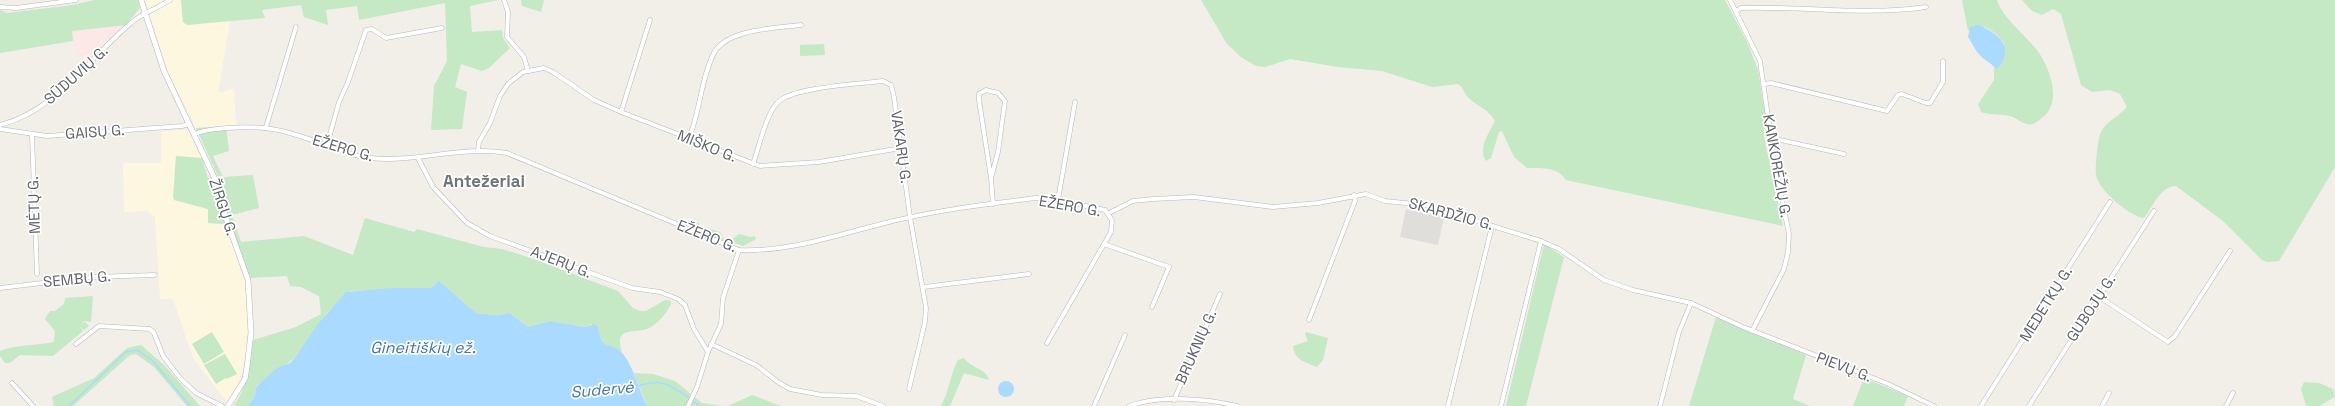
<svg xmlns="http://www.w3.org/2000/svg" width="2335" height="406" font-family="'Space Grotesk',sans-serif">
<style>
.commercial{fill:#fef7e0}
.industrial{fill:#e0deda}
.medical{fill:#fce8e6}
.green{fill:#c5e8c5}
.water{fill:#aadaff}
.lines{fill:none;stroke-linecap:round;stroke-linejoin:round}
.stream{stroke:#aadaff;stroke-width:1.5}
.minor-casing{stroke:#b5b8bc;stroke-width:5}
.tertiary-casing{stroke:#b5b8bc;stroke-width:6}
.minor{stroke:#fff;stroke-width:4}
.tertiary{stroke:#fff;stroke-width:5}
.labels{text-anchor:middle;stroke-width:3.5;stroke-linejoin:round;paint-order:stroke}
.street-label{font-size:15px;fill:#5f6368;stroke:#fff}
.water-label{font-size:16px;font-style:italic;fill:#4174aa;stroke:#fff}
.quarter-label{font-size:17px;font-weight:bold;fill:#70757a;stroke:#fff}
</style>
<rect width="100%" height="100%" fill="#f1efe8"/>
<g class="commercial">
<path d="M145,0H181L183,22L187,25L230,21L218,93L234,89L236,125L196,128L168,72Z"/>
<path d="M188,130L202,158L176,156L174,200L208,209V223L225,224L245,280L248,323L246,355L238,384L227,402L193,358L173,299H160L155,217L147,211L124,212L123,163H161V131Z"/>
</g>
<path class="industrial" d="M1406,209L1444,217L1438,245L1400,237Z"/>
<path class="medical" d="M126,25L90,59L75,54L72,31Z"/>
<g class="green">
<path d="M94,0H138L140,8L126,25L72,31L73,41L0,53V10L7,13L72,5Z"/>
<path d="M181,0H498L470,6L472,32L502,30L503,38L510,48L489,68L482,71L461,64L455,87L467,92L462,129L431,130L434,86L447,61L445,3L359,20L357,6L326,10L328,25L304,17L301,5L262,10L265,18L187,25L183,22Z"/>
<path d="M521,0H544L541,12L522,6Z"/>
<path d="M1201,0H1725L1747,42L1758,70L1765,113L1764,137L1783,226L1566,180C1558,167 1541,168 1527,168L1514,157L1502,131L1499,132L1491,158L1486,161C1477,148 1490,132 1495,121C1487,107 1474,105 1467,96C1463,91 1464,88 1458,84L1432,87L1382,71L1338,67L1290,59L1265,67L1256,66L1241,57L1227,44Z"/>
<path d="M1962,0H1997C2002,17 2026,36 2037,50C2049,66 2063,102 2043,117C2040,119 2036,123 2033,124C2025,126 2019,120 2013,117C2002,113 1992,116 1981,112L1978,104L1994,80V67L1996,68L2004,44C1997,32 1985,24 1971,27L1968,31Z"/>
<path d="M2022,0H2335V167L2279,261L2267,262L2262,260L2223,221L2176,186C2160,186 2153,207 2144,218C2130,217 2097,189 2096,174C2095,167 2098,138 2101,132C2106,121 2118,117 2126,108V105L2120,94L2110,90L2092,92L2081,85L2061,14L2053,9L2042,15L2032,11Z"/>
<path d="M824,44L825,55L800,56V45Z"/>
<path d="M226,126L229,151L213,156L223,177L253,175L259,208L232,215L241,242L304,236L353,255L365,218L414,232L417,229L484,247L502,249L531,258L618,291L633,308L640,311H646L665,300L671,301V304C667,313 656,326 647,329C631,334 614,326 622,353C606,344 601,346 598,327L591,324L585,327L550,321L528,327L509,313C494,318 491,313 477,314L438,280L435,285L430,288L350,291L344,295L327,313L295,358L256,386L255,396L248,406H234C247,386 251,364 253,340L296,327L321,314L319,296L301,287L290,286L287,276L250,278L228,216L217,174L196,128Z"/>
<path d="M176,156L202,158L208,178L213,182L225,224L208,223V209L174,200L173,197Z"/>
<path d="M698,222L700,226L720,232L723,239L734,238L739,234L750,237L755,236L756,239L743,246L735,243L734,246L695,230V223Z"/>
<path d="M1544,244L1564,257L1526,406H1506Z"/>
<path d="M93,296L91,322L85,321L80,325L85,322L89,326L84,330L80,326L83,331L53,356L20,355L10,363H5L0,356V351C17,344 37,346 54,342L55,331L45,319L50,311H55L64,304L65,298Z"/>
<path d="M1716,317L1806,355L1793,399L1810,406H1689Z"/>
<path d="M212,332L224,352L204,364L192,344Z"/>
<path d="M1306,332L1328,338L1323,360L1317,367C1305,362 1294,360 1293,346L1308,341L1305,334Z"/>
<path d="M141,345L164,365L200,406H187L154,367L136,354L130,355L73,406H54L52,397L94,378L127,348Z"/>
<path d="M225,354L237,374L227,379L223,374L226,378L216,384L204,365Z"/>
<path d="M964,358C972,369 986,368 989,380L964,373L950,406H941C949,392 950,375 958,360Z"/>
<path d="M634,373L653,374L675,381L702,403L723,406H647Z"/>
<path d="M1864,378L1908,396L1904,406H1853Z"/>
<path d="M2304,382L2319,383L2333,389L2335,397L2319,406H2306L2301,389Z"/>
<path d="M752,395L781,406H728Z"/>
</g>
<g class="water">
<path d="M1978,25C1997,32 2016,47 1998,68C1993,68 1994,66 1991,64C1977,55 1977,51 1968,37L1970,27Z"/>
<path d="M438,280L477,314C491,313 492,318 509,313L528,327L550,321L585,327L594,324L598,327C602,353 611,340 623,354C635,369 638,389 647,406H248L255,396L256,387L277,368L290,363L295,358L317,325L346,292L392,288H430L435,285Z"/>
<circle cx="1006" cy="389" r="8"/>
</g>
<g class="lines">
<g class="stream">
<path d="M637,386C663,379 665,382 688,397"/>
<path d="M693,401L699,406"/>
<path d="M69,406L126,352L137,350L152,360L190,406"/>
</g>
<defs>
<g id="minor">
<path d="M504,0L508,12L507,37L524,57L528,71"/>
<path d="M1730,0L1760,61L1775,166L1789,234L1788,252L1784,269L1752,331"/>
<path d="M0,7L16,8L76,0"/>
<path d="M1736,11L1741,8C1803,6 1865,16 1926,7"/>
<path d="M1764,84L1771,83L1887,111L1898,95L1902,94L1926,103H1930L1943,82V61"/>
<path d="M621,112L650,20"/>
<path d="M0,125C56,111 89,58 131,23C142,13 158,8 170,0"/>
<path d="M266,127L296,27"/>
<path d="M0,129L47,136L182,126L189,124"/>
<path d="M195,134C205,129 216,129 227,128C250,126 271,127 293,134C319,141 344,155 371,158C417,163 462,145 507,153L739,250C789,252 833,236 881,224C931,211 985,204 1036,198L1058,200L1105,210L1112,220L1111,232L1047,343"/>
<path d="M32,135L37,274"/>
<path d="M689,138C700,112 701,78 714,53C726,29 778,28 801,25"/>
<path d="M1771,138L1844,154"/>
<path d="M327,145L339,102L348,82L366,30L372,29L386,38L442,28"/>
<path d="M478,150L479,142L490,123L500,96L508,84L523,72L544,68L553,72L594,100L621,112L760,166L819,162L901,148"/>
<path d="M418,158L433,187L467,223L490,236L632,288L660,292L678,299L685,305L694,329L708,352"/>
<path d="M753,164C759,147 766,114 778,102C793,87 860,84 883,81L891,85L894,97L910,217L926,308L925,322L909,389"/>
<path d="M991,178L979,100V94L986,90L998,93L1005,101L998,152L991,178L993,204"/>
<path d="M1058,200L1075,102"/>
<path d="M1109,213L1133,201L1153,199L1194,197L1273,207L1318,203L1366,194L1385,201L1425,205L1541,241L1559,249L1604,280L1633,290L1691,303L1743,327L1886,383L1934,406"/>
<path d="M1104,244L1169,267L1152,307"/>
<path d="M924,287L1029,274"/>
<path d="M0,288L92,277L155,275"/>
<path d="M2098,296L2168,342L2175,336L2230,251"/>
<path d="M1309,320L1355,201L1354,195"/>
<path d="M76,344L99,326L150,329L154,333L163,356L180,378L196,393L222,406"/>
<path d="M711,344L756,365L778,382L790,389L822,395L856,396L883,406"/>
<path d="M12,383L33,406"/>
<path d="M1174,400L1220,294"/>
<path d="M688,406L697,387L708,352L721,324L723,298L739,250"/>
<path d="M1094,406L1125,335"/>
<path d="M1129,406C1160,395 1204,398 1237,406"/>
<path d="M1448,406L1492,226"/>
<path d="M1501,406L1541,241"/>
<path d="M1660,406L1679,332L1691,303"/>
<path d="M1981,406L2110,202"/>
<path d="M2029,406L2154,211"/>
<path d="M2102,406L2109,393"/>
<path d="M2226,406L2233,393"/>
</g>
<path id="tertiary" d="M141,0L164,71L215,179L226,218L248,280L251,333L247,367L245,379L228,406"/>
</defs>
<use href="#minor" class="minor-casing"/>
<use href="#tertiary" class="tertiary-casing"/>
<use href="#minor" class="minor"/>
<use href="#tertiary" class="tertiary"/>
</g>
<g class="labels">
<g class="street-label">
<text transform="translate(76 75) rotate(-42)" y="5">SŪDUVIŲ G.</text>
<text transform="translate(95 132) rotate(-4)" y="5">GAISŲ G.</text>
<text transform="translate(707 146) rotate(22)" y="5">MIŠKO G.</text>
<text transform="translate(901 147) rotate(82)" y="5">VAKARŲ G.</text>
<text transform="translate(343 148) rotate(16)" y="5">EŽERO G.</text>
<text transform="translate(1777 166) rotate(80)" y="5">KANKORĖŽIŲ G.</text>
<text transform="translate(34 205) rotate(-92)" y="5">MĖTŲ G.</text>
<text transform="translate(1070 206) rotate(10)" y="5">EŽERO G.</text>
<text transform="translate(223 207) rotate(72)" y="5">ŽIRGŲ G.</text>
<text transform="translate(1451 214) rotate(15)" y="5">SKARDŽIO G.</text>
<text transform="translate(707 236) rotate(22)" y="5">EŽERO G.</text>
<text transform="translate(561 262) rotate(21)" y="5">AJERŲ G.</text>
<text transform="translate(77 279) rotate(-5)" y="5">SEMBŲ G.</text>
<text transform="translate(2046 304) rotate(-58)" y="5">MEDETKŲ G.</text>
<text transform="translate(2091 308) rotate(-57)" y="5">GUBOJŲ G.</text>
<text transform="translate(1196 347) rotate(-66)" y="5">BRUKNIŲ G.</text>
<text transform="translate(1844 367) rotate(21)" y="5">PIEVŲ G.</text>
</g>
<g class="water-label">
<text x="423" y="353">Gineitiškių ež.</text>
<text transform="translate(602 389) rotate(-5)" y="6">Sudervė</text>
</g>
<g class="quarter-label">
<text x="484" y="187">Antežeriai</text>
</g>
</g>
</svg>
